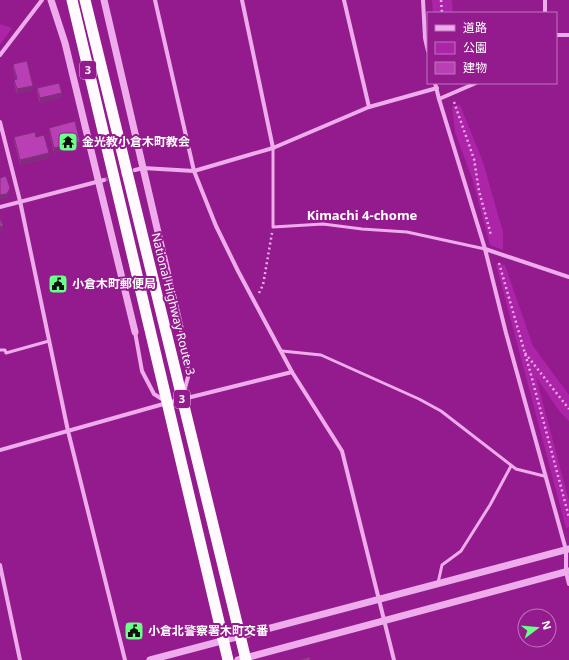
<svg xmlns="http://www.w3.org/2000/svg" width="569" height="660" font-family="'Noto Sans','Noto Sans JP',sans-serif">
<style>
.park{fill:#ac24a7}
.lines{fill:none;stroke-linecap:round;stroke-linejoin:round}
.minor-tunnel{stroke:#a949a4;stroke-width:4;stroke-dasharray:4 2;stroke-linecap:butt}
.path{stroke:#efaced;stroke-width:2.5;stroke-dasharray:2 3;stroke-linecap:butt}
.service{stroke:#efaced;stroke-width:3}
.minor{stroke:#efaced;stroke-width:4}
.tertiary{stroke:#efaced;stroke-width:7}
.trunk{stroke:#fffafe;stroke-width:11}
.wall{fill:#9f369b}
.shaded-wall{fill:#822c7e}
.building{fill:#b93fb4;stroke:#822c7e}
.labels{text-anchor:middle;stroke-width:4;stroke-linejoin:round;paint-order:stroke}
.shield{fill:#931b8d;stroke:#dfbbdd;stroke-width:1}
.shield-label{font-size:11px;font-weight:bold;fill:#fff}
.poi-label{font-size:12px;font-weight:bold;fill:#fff;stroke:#931b8d;text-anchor:start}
.street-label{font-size:12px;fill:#fff;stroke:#931b8d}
.neighbourhood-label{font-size:13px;font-weight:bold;fill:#fff;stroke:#931b8d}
</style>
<rect width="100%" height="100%" fill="#931b8d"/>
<g class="park">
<path d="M432,0H452L453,13H433Z"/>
<path d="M0,24L12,28L0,45Z"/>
<path d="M460,105L483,162L503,232V250L490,245L473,181L455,132L452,106Z"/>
<path d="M496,264L505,265L533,346L569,395V421L560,412L536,377L569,501V527L566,528Z"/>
</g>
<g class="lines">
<path class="minor-tunnel" d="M104,180L135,170"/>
<g class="path">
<path d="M441,0L442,13"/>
<path d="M454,102L474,159L479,191L491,235"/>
<path d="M499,263L530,371L569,517"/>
<path d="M259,293L263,285L272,233"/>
<path d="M525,353L569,409"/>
</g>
<g class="service">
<path d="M273,148V227L323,224L362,229L407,232L485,249"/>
<path d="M0,350H5L6,353L49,341"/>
<path d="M282,351L321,355L419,399L441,411L516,469L544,476"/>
<path d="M438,583L442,565L461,551L490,505L511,466"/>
</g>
<g class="minor">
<path d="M155,0L194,171L216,226L238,271L292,372L342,451L394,660"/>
<path d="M242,0L273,148"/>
<path d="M344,0L369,107"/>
<path d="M423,0L425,38L428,51"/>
<path d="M545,0V13"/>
<path d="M556,35H569"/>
<path d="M0,55L42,0"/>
<path d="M435,83L439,99L485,249L506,333L566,550V572L569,584"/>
<path d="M439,99L476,83"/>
<path d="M0,122L20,201L68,431L125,660"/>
<path d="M135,170L143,168L194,171L273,148L369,107L437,88"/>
<path d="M0,207L104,180"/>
<path d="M485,249L569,277"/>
<path d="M180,327L187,357L188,377L184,392"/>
<path d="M135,332L142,371L154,394L165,401"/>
<path d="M0,450L167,403L292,372"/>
<path d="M0,565L20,660"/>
</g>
<g class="tertiary">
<path d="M51,0L65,43L135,332"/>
<path d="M104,0L180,327"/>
<path d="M150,660L569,549"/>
<path d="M238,660L569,571"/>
</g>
<g class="trunk">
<path d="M72,0L228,660"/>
<path d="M85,0L246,660"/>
</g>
</g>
<g class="wall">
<path d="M13,64L33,90L17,94L14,84V80L16,79L13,69Z"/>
<path d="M37,88L62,97L40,103L37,92Z"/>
<path d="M49,128L80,147L54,153L49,132Z"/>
<path d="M14,137H36L49,158L20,165L14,141Z"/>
</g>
<g class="shaded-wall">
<path d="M33,86V90L17,94V89Z"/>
<path d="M62,93V97L40,103V98Z"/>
<path d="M80,142V147L54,153V148Z"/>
<path d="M49,153V158L20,165V160Z"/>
<path d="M10,188V193L7,198L0,200V195Z"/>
<path d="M3,226V231L0,232V227Z"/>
</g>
<g class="building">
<path d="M27,61L33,86L17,89L14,80L17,79L13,64Z"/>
<path d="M59,83L62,93L40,98L37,88Z"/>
<path d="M75,121L80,142L54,148L49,128Z"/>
<path d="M35,132L36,137L44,135L49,153L20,160L14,137Z"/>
<path d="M6,176L10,188L7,194L0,195V178Z"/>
<path d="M0,217L3,226L0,227Z"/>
<path d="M310,657V660H300Z"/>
</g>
<defs>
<symbol id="temple-square" viewBox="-11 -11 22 22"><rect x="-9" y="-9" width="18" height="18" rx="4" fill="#6aff87" stroke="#931b8d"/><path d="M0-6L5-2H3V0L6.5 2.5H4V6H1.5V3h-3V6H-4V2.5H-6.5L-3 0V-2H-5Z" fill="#111"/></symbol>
<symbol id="civic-square" viewBox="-11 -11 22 22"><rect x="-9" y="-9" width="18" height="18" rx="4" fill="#6aff87" stroke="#931b8d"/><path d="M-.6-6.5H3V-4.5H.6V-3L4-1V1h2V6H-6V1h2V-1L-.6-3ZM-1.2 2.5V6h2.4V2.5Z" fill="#111"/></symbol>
</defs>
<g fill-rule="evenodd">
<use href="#temple-square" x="57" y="131" width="22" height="22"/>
<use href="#civic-square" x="47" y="273" width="22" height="22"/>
<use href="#civic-square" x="123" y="620" width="22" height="22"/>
</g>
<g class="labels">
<g class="shield">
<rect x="80" y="61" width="16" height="18" rx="3"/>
<rect x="174" y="390" width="16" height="18" rx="3"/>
</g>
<g class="shield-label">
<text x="88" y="74">3</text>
<text x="182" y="403">3</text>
</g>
<g class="poi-label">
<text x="82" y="146">金光教小倉木町教会</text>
<text x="72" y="288">小倉木町郵便局</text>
<text x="148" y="635">小倉北警察署木町交番</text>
</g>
<g class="street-label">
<text transform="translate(173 304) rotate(76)" y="4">National Highway Route 3</text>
</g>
<g class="neighbourhood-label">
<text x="362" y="220">Kimachi 4-chome</text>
</g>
</g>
<rect x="427" y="12" width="130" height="72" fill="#931b8d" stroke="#be76bb"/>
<rect x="435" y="25" width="20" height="6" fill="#efaced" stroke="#be76bb"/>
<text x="463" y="32" font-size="12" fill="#ffffff">道路</text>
<rect x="435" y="42" width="20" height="12" fill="#ac24a7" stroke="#be76bb"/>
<text x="463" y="52" font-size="12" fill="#ffffff">公園</text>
<rect x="435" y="62" width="20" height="12" fill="#b93fb4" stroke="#be76bb"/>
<text x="463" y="72" font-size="12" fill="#ffffff">建物</text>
<g transform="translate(537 628) rotate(74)"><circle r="19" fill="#931b8d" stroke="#be76bb"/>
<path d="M0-3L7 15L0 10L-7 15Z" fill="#6aff87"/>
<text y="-6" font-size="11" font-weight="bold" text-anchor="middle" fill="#ffffff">N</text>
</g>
</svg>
